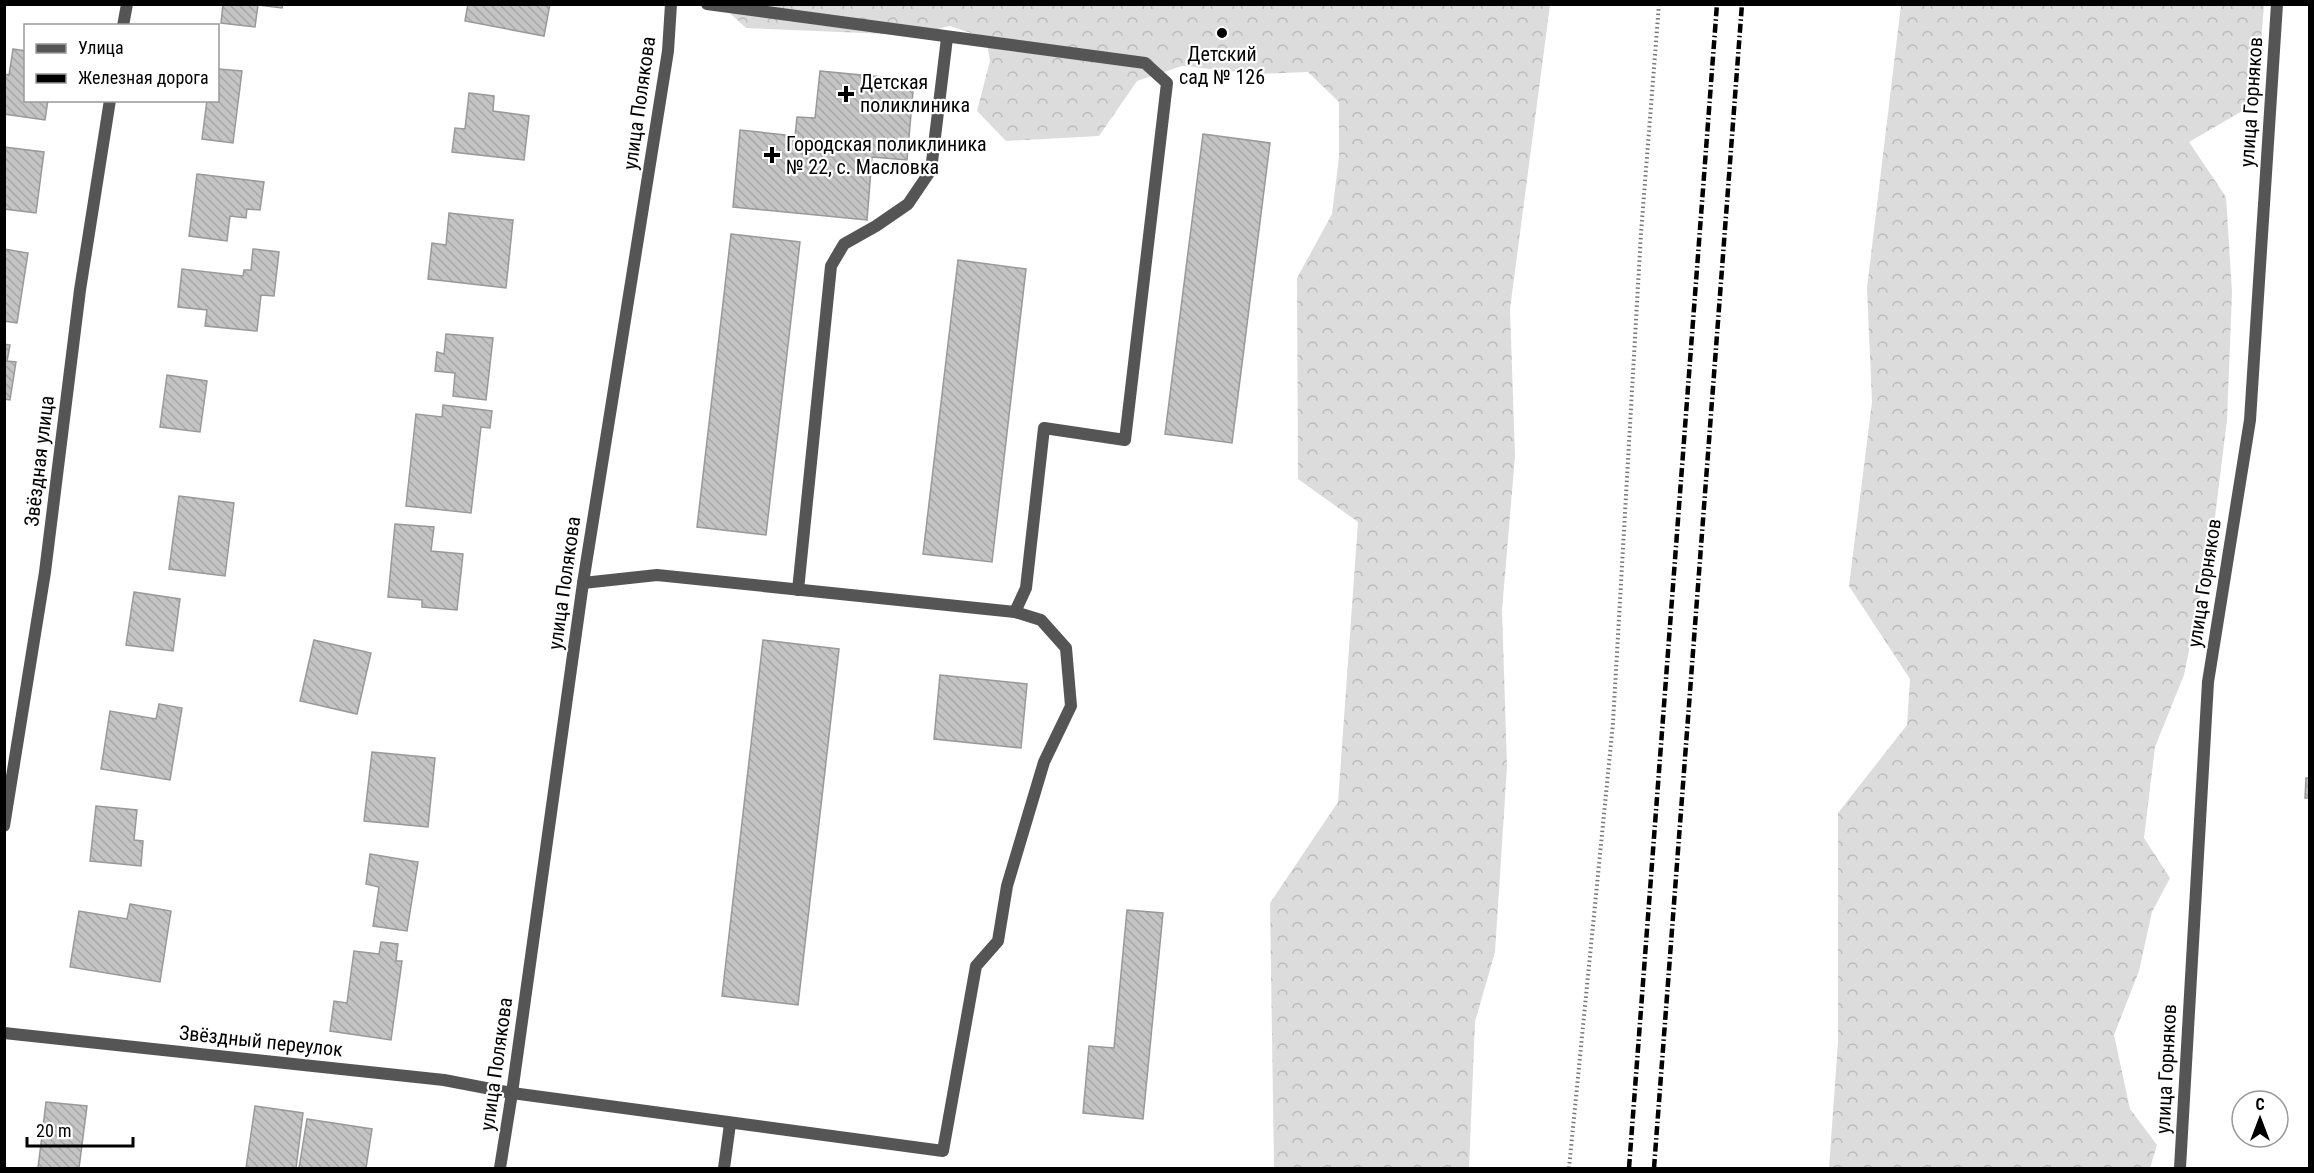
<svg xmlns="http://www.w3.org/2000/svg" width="2314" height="1173" font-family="'Roboto Condensed',sans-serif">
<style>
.forest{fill:url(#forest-crowns)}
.building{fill:url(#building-back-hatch);stroke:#999;stroke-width:1.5}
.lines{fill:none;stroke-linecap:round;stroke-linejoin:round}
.path{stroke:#777;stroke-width:4;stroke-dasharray:1.5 3;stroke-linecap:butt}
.lane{stroke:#555;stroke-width:12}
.street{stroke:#555;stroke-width:12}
.rail{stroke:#000;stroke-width:4.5;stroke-dasharray:9 3 1.5 3;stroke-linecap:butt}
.poi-dot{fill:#000;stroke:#fff;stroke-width:2}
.labels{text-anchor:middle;stroke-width:4.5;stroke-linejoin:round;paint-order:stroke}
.poi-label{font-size:20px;fill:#000;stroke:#fff;text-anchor:start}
.street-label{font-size:20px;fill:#000;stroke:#fff}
</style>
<defs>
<pattern id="forest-crowns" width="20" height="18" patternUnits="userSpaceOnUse" patternTransform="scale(1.5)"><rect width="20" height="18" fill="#dcdcdc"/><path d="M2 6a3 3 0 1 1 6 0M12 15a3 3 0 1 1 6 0" fill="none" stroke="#bbb"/></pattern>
<pattern id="building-back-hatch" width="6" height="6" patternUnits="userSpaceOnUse" patternTransform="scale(1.5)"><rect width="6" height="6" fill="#c4c4c4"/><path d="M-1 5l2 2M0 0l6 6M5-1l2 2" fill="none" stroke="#a7a7a7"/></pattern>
</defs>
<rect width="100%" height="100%" fill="#fff"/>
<g class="forest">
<path d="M721,5H1550L1510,309L1515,456L1502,610L1507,766L1495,952L1475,1022L1469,1168H1274L1270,903L1338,802L1358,522L1298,479L1297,278L1332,214L1339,157V102L1308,72L1258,74L1182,66L1137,81L1099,136L1006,141L977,111L990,61L986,38L950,26L912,35L746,28Z"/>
<path d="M1901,5H2264L2256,103L2189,142L2226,197L2232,292L2227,420L2213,533L2184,675L2155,747L2144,838L2170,878L2152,912L2139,971L2114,1035L2130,1109L2157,1145L2150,1168H1829L1838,1042V813L1907,725L1910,679L1849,586L1872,402L1867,288Z"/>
</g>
<g class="building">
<path d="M223,4H283L282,8L258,5L255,27L221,23Z"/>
<path d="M468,4H550L544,36L465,21Z"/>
<path d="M13,49L26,51V100H48L45,120L4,114V74L9,75Z"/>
<path d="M218,69L242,71L233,143L202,139L207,100H218Z"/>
<path d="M820,71L914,80L907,160L872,157L867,220L733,207L740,130L795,136L797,117L815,118Z"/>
<path d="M469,93L494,96L493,111L529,116L524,160L452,152L455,128L465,129Z"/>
<path d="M1203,134L1270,143L1232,443L1165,434Z"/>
<path d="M4,147L44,152L36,213L4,209Z"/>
<path d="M197,174L264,182L260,210L247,209L246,218L230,216L227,241L189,236Z"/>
<path d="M449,213L513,220L506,288L428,279L432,243L446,245Z"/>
<path d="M731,234L800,242L766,535L697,527Z"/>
<path d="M4,249L28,253L17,323L4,321Z"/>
<path d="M253,249L279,252L274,296L261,295L257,331L205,326L207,310L178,307L182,269L243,276L244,270H251Z"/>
<path d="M958,260L1026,269L992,562L923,554Z"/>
<path d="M446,334L493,338L486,400L453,396L455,373L435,371L437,352L444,354Z"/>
<path d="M4,344L10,345L7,361L16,362L10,400L4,399Z"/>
<path d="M167,375L207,381L200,432L160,427Z"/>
<path d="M443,405L492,411L490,428L481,427L471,513L406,506L416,414L442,417Z"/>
<path d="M179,496L234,503L225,576L169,569Z"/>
<path d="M395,524L434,527L431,551L463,554L457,610L422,607V600L388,597Z"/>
<path d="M134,592L180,599L173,651L126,645Z"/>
<path d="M314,640L371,653L357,714L300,701Z"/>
<path d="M763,640L839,649L798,1005L722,996Z"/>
<path d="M940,675L1027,684L1021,748L934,739Z"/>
<path d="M159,704L182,708L170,780L101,769L110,711L156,719Z"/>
<path d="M372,752L435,758L428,827L364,821Z"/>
<path d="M2306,778H2310V798H2305Z"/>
<path d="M96,806L137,810L134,840L143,841L141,866L90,861Z"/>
<path d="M370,854L418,862L407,931L373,926L379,887L366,884Z"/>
<path d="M130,904L171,911L160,982L70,967L79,911L127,919Z"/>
<path d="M1127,910L1163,913L1143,1119L1083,1113L1089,1046L1114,1048Z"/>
<path d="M381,942L398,944L396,961H402L391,1040L330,1031L334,1001L347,1003L354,951L379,954Z"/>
<path d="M46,1102L87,1106L79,1168H38Z"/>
<path d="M255,1106L303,1113L296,1168H246Z"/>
<path d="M307,1119L372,1129L366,1168H299Z"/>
</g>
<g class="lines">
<path class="path" d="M1569,1168L1613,723L1641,233L1659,4"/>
<g class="lane">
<path d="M583,583L657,575L1015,612L1026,588L1044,428L1125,440L1167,83L1145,63L707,4"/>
<path d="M798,590L831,266L844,244L876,226L908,204L931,170L947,38"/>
<path d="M512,1093L943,1151L976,966L998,941L1007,886L1044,762L1071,706L1066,648L1041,620L1015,612"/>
<path d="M724,1168L730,1124"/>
</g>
<g class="street">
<path d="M123,26L127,4"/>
<path d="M4,826L45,572L80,290L110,100"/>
<path d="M4,1033L444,1080L512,1093"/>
<path d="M500,1168L512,1093L583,583L668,51L671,4"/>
<path d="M2180,1168L2208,682L2250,420L2277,4"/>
</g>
<g class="rail">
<path d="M1629,1168L1717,4"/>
<path d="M1654,1168L1742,4"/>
</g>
</g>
<g class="poi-dot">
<circle cx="1222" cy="33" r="6"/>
<path d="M843 85h6v6h6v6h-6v6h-6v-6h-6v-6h6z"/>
<path d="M769 146h6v6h6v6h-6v6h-6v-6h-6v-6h6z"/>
</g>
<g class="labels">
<g class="poi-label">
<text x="1222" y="61" text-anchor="middle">Детский<tspan x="1222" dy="23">сад № 126</tspan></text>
<text x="860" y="89">Детская<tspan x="860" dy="23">поликлиника</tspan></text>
<text x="786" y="151">Городская поликлиника<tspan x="786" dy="23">№ 22, с. Масловка</tspan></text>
</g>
<g class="street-label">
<text transform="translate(2251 102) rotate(-86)" y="7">улица Горняков</text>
<text transform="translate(639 103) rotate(-82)" y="7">улица Полякова</text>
<text transform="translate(39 461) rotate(-83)" y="7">Звёздная улица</text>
<text transform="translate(564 583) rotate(-82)" y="7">улица Полякова</text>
<text transform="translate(2204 583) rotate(-81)" y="7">улица Горняков</text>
<text transform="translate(261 1041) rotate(6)" y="7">Звёздный переулок</text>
<text transform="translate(496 1064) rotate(-82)" y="7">улица Полякова</text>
<text transform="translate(2166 1069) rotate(-87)" y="7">улица Горняков</text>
</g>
</g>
<rect width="2314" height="1173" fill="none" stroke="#000000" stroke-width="12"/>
<rect x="24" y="24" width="195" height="78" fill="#ffffff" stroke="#999999" stroke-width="1.5"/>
<rect x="36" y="44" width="30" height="9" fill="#555555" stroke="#999999" stroke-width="1.5"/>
<text x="78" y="54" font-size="18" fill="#000000">Улица</text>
<rect x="36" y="74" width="30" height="9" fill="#000000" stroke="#999999" stroke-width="1.5"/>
<text x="78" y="84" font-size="18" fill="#000000">Железная дорога</text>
<g transform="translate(2260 1119)"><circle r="28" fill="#ffffff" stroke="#999999" stroke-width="1.5"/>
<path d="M0-4.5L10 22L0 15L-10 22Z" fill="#000000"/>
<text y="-9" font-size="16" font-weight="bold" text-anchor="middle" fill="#000000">С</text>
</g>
<path d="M27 1137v9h106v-9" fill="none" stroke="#000000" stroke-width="3"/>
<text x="36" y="1137" font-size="18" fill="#000000" stroke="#ffffff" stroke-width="4.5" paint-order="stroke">20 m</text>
</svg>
